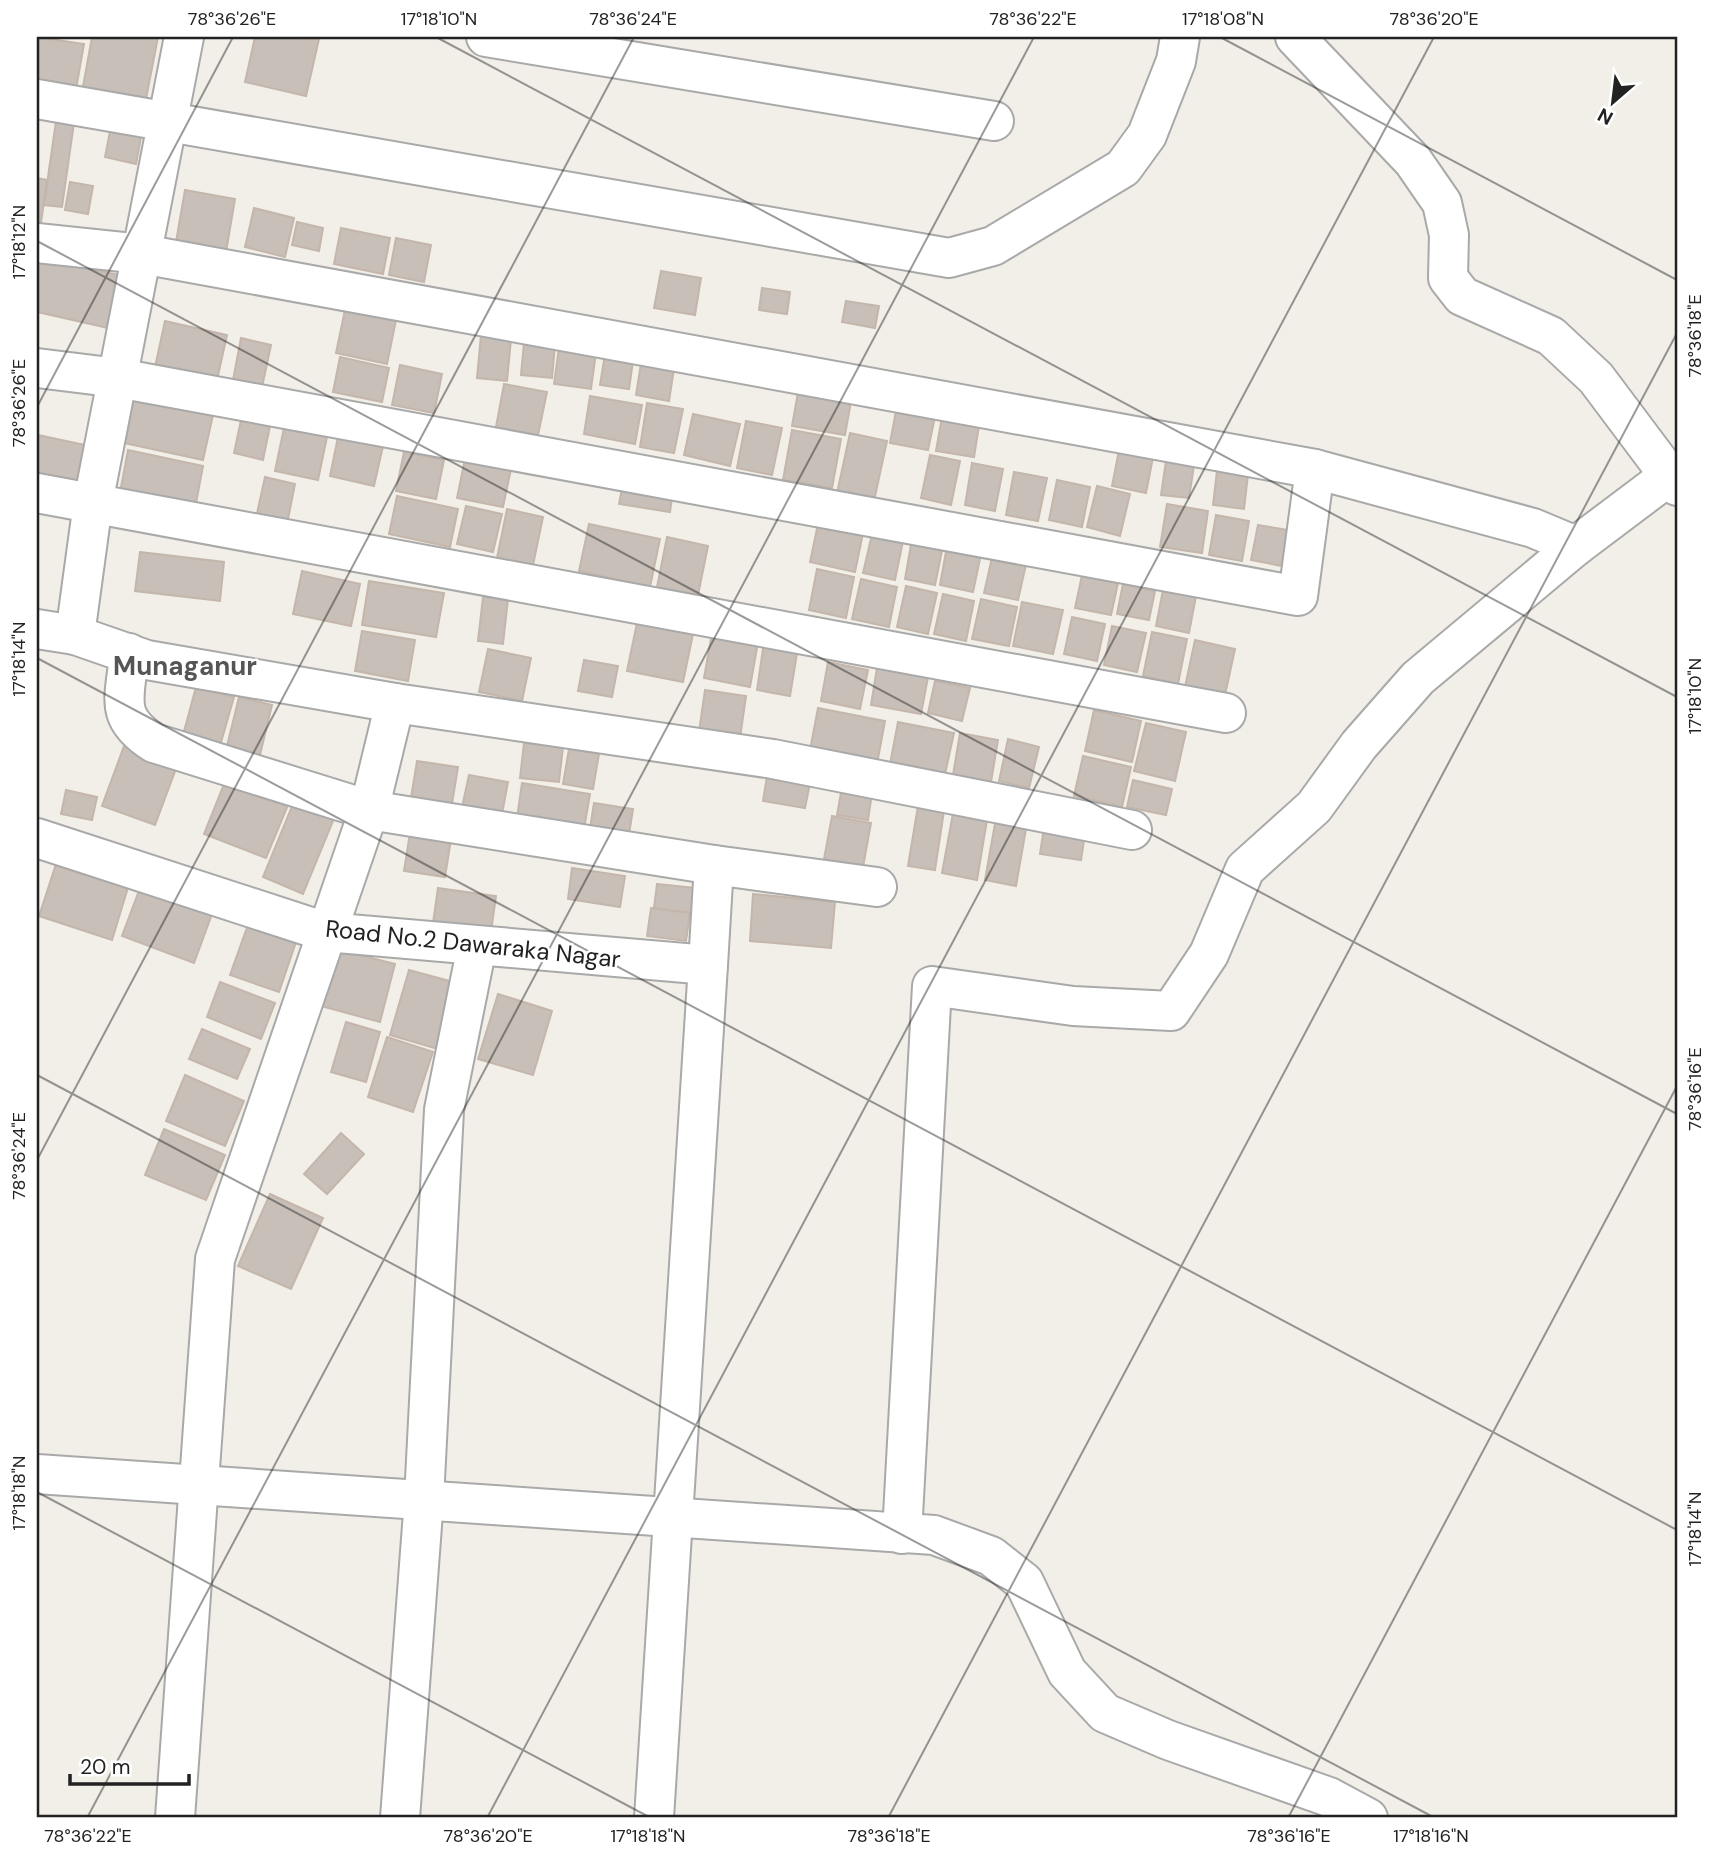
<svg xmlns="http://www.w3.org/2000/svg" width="1714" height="1855" font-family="'DM Sans',sans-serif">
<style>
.building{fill:#c7bfb8;stroke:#c4b6ab;stroke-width:2}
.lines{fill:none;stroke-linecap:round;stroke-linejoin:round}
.minor-casing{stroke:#a9a9a9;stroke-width:42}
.minor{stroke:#fff;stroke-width:38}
.ticks{fill:none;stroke:#222;stroke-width:2;stroke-opacity:0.45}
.labels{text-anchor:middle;stroke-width:5;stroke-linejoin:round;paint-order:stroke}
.street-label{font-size:24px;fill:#222;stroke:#fff}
.neighbourhood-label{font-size:26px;font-weight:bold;fill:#555;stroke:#fff}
.neatline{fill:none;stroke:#222;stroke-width:2.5}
.ticks-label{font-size:18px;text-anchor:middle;fill:#222}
</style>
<rect width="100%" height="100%" fill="#f2efe9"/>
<g class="building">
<path d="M37,37L84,44L76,89L37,81Z"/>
<path d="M92,37H158L145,104L82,92Z"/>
<path d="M255,37L319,39L306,96L245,82Z"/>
<path d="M56,121L74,123L62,207L44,205Z"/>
<path d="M111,126L142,132L136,164L105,157Z"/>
<path d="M37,178L47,180L40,230H37Z"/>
<path d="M70,182L93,186L88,214L65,210Z"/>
<path d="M185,190L235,199L226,252L176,242Z"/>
<path d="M254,208L294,218L285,257L245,247Z"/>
<path d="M297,222L323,228L319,251L292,245Z"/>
<path d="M341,228L390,238L383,274L334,264Z"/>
<path d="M396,238L431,245L424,282L389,275Z"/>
<path d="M37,258L119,275L108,328L37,312Z"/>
<path d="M661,271L701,278L695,315L654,308Z"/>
<path d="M762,288L790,292L787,314L759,310Z"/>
<path d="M846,301L879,306L875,328L842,322Z"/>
<path d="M345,310L396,320L387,364L336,353Z"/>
<path d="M165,321L227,335L217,380L155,367Z"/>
<path d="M525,331L556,334L552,378L521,375Z"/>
<path d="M561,333L598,338L591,389L554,384Z"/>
<path d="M481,335L511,339L507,381L477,378Z"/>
<path d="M241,338L271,345L262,387L233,380Z"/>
<path d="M607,342L635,347L629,389L600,385Z"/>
<path d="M643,351L676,356L669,401L636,395Z"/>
<path d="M340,357L389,368L382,402L333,392Z"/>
<path d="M400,365L442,374L434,413L392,405Z"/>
<path d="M800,381L853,390L845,435L792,426Z"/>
<path d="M504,384L547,392L538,435L496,427Z"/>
<path d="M590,396L642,405L635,444L584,434Z"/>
<path d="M134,398L213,415L203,460L124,443Z"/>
<path d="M898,400L937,407L928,450L890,443Z"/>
<path d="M647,403L683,409L674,453L640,447Z"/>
<path d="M944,406L981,413L974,457L936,451Z"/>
<path d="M693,414L740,424L730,466L684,455Z"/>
<path d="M241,420L270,426L263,460L234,453Z"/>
<path d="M746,421L782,428L772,475L737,468Z"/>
<path d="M284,428L327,437L318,480L275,471Z"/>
<path d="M792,430L841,439L832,488L783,480Z"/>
<path d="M850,433L887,441L874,501L837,493Z"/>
<path d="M38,435L85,445L76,491L37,482Z"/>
<path d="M338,437L383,446L374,486L330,476Z"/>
<path d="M1121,440L1155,447L1146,493L1112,486Z"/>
<path d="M128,450L203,466L194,514L119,498Z"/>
<path d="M404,452L444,460L436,499L396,491Z"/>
<path d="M1167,454L1195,459L1189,498L1161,495Z"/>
<path d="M930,455L960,461L951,505L921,498Z"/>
<path d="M465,459L511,469L503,507L457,498Z"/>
<path d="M1218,462L1249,466L1244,509L1213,505Z"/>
<path d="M972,463L1003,469L995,511L965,505Z"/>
<path d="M1014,472L1047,478L1038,521L1006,515Z"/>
<path d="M265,477L295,484L287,524L256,518Z"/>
<path d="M1057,480L1090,487L1082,527L1049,520Z"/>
<path d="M623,483L673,490L670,512L619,504Z"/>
<path d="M1097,486L1130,494L1120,536L1087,527Z"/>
<path d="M397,496L458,509L450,547L389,534Z"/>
<path d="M1167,504L1208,511L1202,553L1160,547Z"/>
<path d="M466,506L502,514L493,552L457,544Z"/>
<path d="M507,509L543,517L533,565L497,558Z"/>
<path d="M1216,515L1249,521L1242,561L1209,555Z"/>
<path d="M589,524L660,539L650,587L579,571Z"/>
<path d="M818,524L863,533L855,572L810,562Z"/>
<path d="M1258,525L1294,531L1287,567L1251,560Z"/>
<path d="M872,534L903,541L895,580L863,573Z"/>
<path d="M667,537L708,546L698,595L657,587Z"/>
<path d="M912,539L943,546L935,585L905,579Z"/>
<path d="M947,546L981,554L973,592L940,585Z"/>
<path d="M140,552L224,562L220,601L135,591Z"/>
<path d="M993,553L1027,560L1018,600L984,593Z"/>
<path d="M817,569L854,577L846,618L809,610Z"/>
<path d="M302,571L360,584L351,626L293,614Z"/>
<path d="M1082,575L1118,583L1111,615L1075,608Z"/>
<path d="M861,579L897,587L889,627L852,619Z"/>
<path d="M369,581L444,593L436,637L362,625Z"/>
<path d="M1123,584L1155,591L1149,620L1117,614Z"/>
<path d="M906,586L937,593L928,634L897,627Z"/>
<path d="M1163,590L1196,596L1189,633L1156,626Z"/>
<path d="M943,594L974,601L966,641L934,634Z"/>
<path d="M483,597L508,599L503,644L478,641Z"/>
<path d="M981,599L1017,607L1009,646L972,639Z"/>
<path d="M1022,602L1063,610L1053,654L1013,646Z"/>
<path d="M1072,617L1105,624L1097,661L1064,654Z"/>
<path d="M637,623L693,634L683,682L627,671Z"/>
<path d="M1112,626L1146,633L1137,672L1104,665Z"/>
<path d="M362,631L415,640L408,681L355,671Z"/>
<path d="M1152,632L1187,639L1178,684L1143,676Z"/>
<path d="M712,633L758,642L750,687L704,678Z"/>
<path d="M1195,640L1235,649L1225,695L1185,687Z"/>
<path d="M764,642L798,647L790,696L757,690Z"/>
<path d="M488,649L531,658L522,701L479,692Z"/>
<path d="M584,660L618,666L612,697L578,691Z"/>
<path d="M828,662L868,670L860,709L821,701Z"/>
<path d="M877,668L928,677L921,714L871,705Z"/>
<path d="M935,681L970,688L962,721L928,713Z"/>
<path d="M196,687L234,697L220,746L183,735Z"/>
<path d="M705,690L746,696L740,738L699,732Z"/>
<path d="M239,697L272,705L260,755L227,746Z"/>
<path d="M818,708L885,721L877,764L810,750Z"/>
<path d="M1094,710L1141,721L1132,762L1085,751Z"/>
<path d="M898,722L954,733L945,774L890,764Z"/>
<path d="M1146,723L1186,732L1175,781L1134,771Z"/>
<path d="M960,733L998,740L991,782L953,775Z"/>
<path d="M1008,739L1039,747L1029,788L999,781Z"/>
<path d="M524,743L563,747L559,782L520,778Z"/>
<path d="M124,746L177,766L155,825L102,806Z"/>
<path d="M569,749L599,754L593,789L563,784Z"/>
<path d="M1083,756L1131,767L1122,807L1074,796Z"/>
<path d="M417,761L458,767L451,810L410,804Z"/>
<path d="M469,775L508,782L501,819L461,812Z"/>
<path d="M767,776L810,783L805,808L763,801Z"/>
<path d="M226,779L288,805L266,858L204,834Z"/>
<path d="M1133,780L1172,789L1166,815L1127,807Z"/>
<path d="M522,783L590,794L583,835L516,825Z"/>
<path d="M842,787L872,793L868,820L837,815Z"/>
<path d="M66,790L97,797L92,820L61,814Z"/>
<path d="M295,799L335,816L303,894L263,877Z"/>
<path d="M919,800L945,804L935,870L908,866Z"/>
<path d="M594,803L633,809L627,847L588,841Z"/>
<path d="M954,808L988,814L977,880L942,873Z"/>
<path d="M832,816L871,823L863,867L824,859Z"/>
<path d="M996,818L1027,823L1016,886L985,880Z"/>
<path d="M1045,821L1086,827L1081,860L1040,854Z"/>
<path d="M410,833L451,839L445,877L404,871Z"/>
<path d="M58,858L130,881L112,940L39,916Z"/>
<path d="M572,868L625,876L620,907L568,899Z"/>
<path d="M657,884L695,888L692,913L654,908Z"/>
<path d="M140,888L212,914L194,963L122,936Z"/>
<path d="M438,888L496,896L490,938L432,930Z"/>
<path d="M753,894L835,902L831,948L750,941Z"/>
<path d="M651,908L690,913L686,941L647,936Z"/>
<path d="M249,922L297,939L279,992L230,975Z"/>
<path d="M336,949L395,964L380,1022L321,1006Z"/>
<path d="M409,970L457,983L438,1049L390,1035Z"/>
<path d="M220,982L275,1003L261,1039L207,1017Z"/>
<path d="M498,994L552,1011L533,1075L478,1059Z"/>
<path d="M346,1022L380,1032L366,1082L331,1072Z"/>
<path d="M202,1029L250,1049L237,1079L189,1059Z"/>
<path d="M387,1037L433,1052L413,1112L368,1097Z"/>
<path d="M185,1075L244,1101L225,1146L166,1121Z"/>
<path d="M164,1129L225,1155L206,1200L145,1175Z"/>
<path d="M341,1133L364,1154L327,1194L304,1174Z"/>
<path d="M270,1194L323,1218L291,1289L238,1266Z"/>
</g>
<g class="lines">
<defs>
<g id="minor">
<path d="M486,37L994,121"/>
<path d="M1295,37L1413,161L1442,203L1449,235L1448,278L1462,296L1551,336L1596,378L1677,486"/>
<path d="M37,99L949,258L993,246L1123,168L1147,135L1176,61L1180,37"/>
<path d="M37,243L142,254L1315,469L1533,528L1576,546L1669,476"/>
<path d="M37,368L118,378L1298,596L1315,469"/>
<path d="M37,493L1226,713"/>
<path d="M37,629L75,635L147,660L395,703L773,759L1132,830"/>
<path d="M75,635L93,503L184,37"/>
<path d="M129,653C126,697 112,716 154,743L369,810L714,865L877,887"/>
<path d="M37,838L326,932L708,965L714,865"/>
<path d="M37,1474L934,1535L991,1556L1024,1582L1067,1672L1105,1713L1168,1740L1329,1797L1368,1818"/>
<path d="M902,1534L932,986L1073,1006L1171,1011L1209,954L1245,869L1314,807L1359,745L1418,678L1576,546"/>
<path d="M175,1818L215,1259L369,810L395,703"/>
<path d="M400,1818L424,1499L444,1110L477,946"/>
<path d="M654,1818L708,965"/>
</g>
</defs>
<use href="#minor" class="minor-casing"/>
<use href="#minor" class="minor"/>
</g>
<path class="ticks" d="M436,37L1677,697M1220,37L1677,280M37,241L1677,1114M37,407L233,37M37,658L1677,1530M37,1075L1435,1818M37,1160L634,37M37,1492L651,1818M87,1818L1034,37M487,1818L1434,37M888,1818L1677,333M1288,1818L1677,1086"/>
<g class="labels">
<g class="street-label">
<text transform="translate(473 944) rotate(6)" y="8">Road No.2 Dawaraka Nagar</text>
</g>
<g class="neighbourhood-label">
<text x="185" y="675">Munaganur</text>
</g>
</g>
<rect width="1714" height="1855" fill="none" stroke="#ffffff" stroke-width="77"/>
<g transform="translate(1613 102) rotate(208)" stroke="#ffffff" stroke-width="5" paint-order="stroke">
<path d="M0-5L12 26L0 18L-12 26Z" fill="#222222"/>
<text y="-10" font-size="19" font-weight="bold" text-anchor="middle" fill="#222222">N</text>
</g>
<path d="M70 1774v10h119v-10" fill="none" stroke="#222222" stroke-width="3.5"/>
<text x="80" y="1774" font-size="21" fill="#222222" stroke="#ffffff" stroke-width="5" paint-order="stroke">20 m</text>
<rect x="38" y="38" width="1638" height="1778" class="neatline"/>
<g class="ticks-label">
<text x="232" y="25">78°36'26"E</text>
<text x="439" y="25">17°18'10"N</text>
<text x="633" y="25">78°36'24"E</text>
<text x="1033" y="25">78°36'22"E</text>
<text x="1223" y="25">17°18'08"N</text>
<text x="1434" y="25">78°36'20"E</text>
<text transform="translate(19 242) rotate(-90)" y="6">17°18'12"N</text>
<text transform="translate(1695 336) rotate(-90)" y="6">78°36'18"E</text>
<text transform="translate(19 403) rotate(-90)" y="6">78°36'26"E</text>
<text transform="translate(19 659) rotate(-90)" y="6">17°18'14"N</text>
<text transform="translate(1695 696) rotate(-90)" y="6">17°18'10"N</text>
<text transform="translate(1695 1089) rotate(-90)" y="6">78°36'16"E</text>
<text transform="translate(19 1156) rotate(-90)" y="6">78°36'24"E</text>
<text transform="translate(19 1493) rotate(-90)" y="6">17°18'18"N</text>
<text transform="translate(1695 1529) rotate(-90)" y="6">17°18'14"N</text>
<text x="88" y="1842">78°36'22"E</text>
<text x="488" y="1842">78°36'20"E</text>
<text x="648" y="1842">17°18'18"N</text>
<text x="889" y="1842">78°36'18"E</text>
<text x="1289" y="1842">78°36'16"E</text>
<text x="1431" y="1842">17°18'16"N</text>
</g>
</svg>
